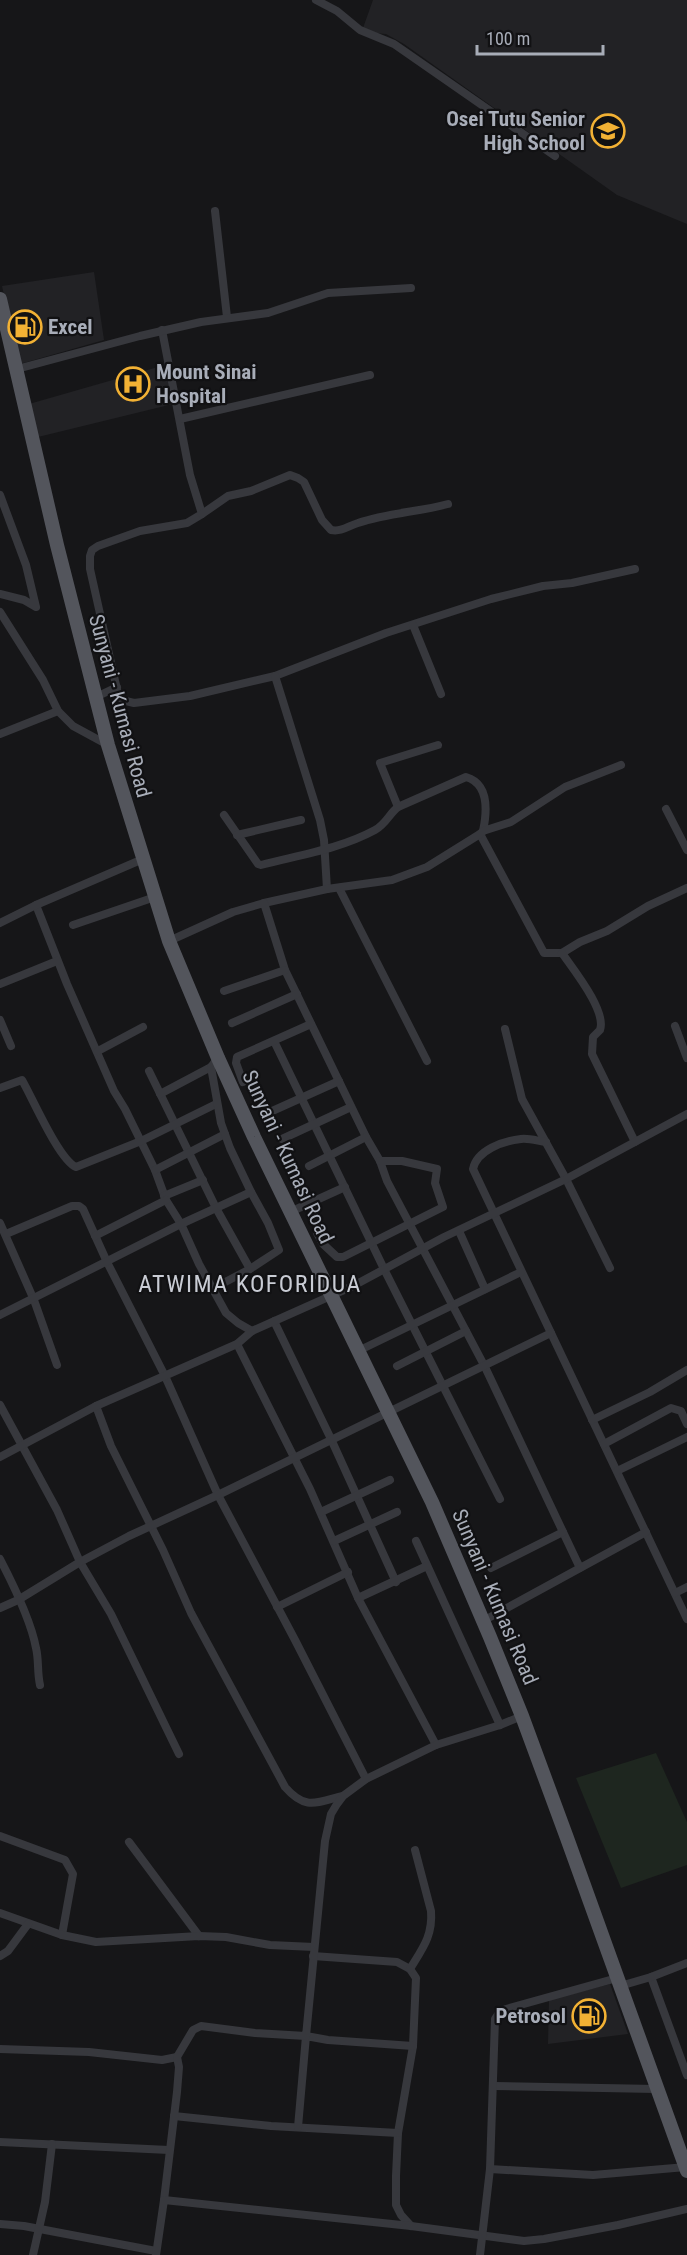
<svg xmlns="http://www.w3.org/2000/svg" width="687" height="2255" font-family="'Roboto Condensed',sans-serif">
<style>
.built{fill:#222225}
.green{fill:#1e261f}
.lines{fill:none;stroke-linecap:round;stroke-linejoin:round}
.street{stroke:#37383d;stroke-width:8}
.primary{stroke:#53555c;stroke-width:14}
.labels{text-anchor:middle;stroke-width:4.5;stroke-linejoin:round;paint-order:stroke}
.poi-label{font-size:21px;font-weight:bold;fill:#a8adb8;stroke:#111113;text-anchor:end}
.street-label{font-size:21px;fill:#a8adb8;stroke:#111113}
.quarter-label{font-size:24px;letter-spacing:1.5px;fill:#c9ccd4;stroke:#111113}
</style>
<rect width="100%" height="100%" fill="#161618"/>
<g class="built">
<path d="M373,0H687V224L617,195L404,44L386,34L375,33L363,28Z"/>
<path d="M94,272L104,340L20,364L2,286Z"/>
<path d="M165,365L173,404L38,437L29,404Z"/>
<path d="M610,1984L628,2034L548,2044L549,2000Z"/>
</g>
<path class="green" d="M656,1753L687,1822V1865L621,1888L576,1778Z"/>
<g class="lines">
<g class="street">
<path d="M316,0L337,11L360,30L394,44L555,156"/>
<path d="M215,211L227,317"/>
<path d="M162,330L190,475L202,514L187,523L140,531L98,546L92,550L90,556V569L118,694L122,700L134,703L190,696L275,676L386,633L491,599L543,586L572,583L635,569"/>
<path d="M17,369L140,336L201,322L268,313L328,293L411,288"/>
<path d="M180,419L370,375"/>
<path d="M0,495L26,565L36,607L24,600L0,594"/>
<path d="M202,514L228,496L251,491L290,475L298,478L304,482L322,520L331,530C342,532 348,526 358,523C387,513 418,512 448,504"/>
<path d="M0,612L43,680L58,711L73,726L108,745"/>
<path d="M413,625L441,694"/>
<path d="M275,676L320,820L324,840L327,889"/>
<path d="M96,697L117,687"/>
<path d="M0,734L58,711"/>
<path d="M398,807L380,763L438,745"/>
<path d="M666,809L687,850"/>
<path d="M224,815L258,864L261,865C299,855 340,849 375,830C386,824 389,814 398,807L466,777C490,784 487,812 483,831"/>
<path d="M480,834L544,953H562L580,942L607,931L648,906L687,888"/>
<path d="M237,835L301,820"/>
<path d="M339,888L427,1061"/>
<path d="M264,903L327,889L392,880L427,867L480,834L483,831L511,822L565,787L621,765"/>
<path d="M36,905L67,984L114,1091L125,1109L155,1170L166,1200L181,1224L199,1264L226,1313L238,1323L252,1331"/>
<path d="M0,923L36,905L143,859"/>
<path d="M73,925L155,897"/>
<path d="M169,941L233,912L264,903L285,970L366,1137L380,1161L387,1181L485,1367L580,1568"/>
<path d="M562,953C573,969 607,1011 600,1030L593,1037L592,1054L635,1142"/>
<path d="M0,984L57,961"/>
<path d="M224,991L285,970"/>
<path d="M0,1020L11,1046"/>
<path d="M232,1023L297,994"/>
<path d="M675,1026L687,1058"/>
<path d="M505,1029L522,1099L566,1179L610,1268"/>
<path d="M274,1041L384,1269L500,1499"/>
<path d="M98,1051L143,1027"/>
<path d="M149,1071L216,1208L250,1269"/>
<path d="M243,1082L236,1063L237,1057L311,1024"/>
<path d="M0,1088L22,1080C33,1099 59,1160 76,1167L141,1141L216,1104"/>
<path d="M160,1094L211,1067"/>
<path d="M270,1112L339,1081"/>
<path d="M282,1139L351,1107"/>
<path d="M546,1142C538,1141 529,1138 521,1139C503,1141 477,1150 473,1169L687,1619"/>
<path d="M309,1166L366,1137"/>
<path d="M155,1170L225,1134"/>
<path d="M164,1196L203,1180"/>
<path d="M290,1212L345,1187"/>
<path d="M0,1223L34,1300L57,1365"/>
<path d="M459,1231L485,1289"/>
<path d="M317,1233L323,1244L337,1257H343L443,1207L435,1183L437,1169L402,1161H380"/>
<path d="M6,1234L72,1206H79L83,1209L107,1262L165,1376L218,1495L295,1640L366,1779"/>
<path d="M95,1236L166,1200"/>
<path d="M212,1289L250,1269L279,1250L268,1223L251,1192"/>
<path d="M0,1315L181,1224L251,1192L230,1148L221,1123L211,1067L218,1058"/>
<path d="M274,1321L331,1439L396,1582"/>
<path d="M237,1344L310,1489L358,1598L436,1745"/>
<path d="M358,1351L521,1272"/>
<path d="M397,1366L466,1331"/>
<path d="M0,1405L57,1510L80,1562L111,1614L179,1754"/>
<path d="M96,1406L111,1446L163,1550L191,1613L285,1787C305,1810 315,1803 342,1796"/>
<path d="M592,1420L650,1392L687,1370"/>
<path d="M604,1444L671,1408L681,1411L687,1424"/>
<path d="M0,1457L96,1406L237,1344L252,1331L353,1286L444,1237L566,1179L687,1114"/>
<path d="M617,1471L687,1437"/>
<path d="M321,1512L390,1480"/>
<path d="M334,1541L397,1512"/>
<path d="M416,1541L500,1725"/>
<path d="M0,1559C13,1584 31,1621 36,1648C39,1660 37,1672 40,1685"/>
<path d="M491,1568L563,1532"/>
<path d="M675,1593L687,1587"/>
<path d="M358,1598L427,1566"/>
<path d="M277,1607L348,1572"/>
<path d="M0,1608L18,1600L80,1562L129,1536L218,1495L551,1333"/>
<path d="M483,1621L646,1532"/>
<path d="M0,1836L65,1860L73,1874L62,1935"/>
<path d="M129,1842L199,1936"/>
<path d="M0,1913L62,1935L96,1942L199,1936L226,1937L270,1945L314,1947"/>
<path d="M0,1956L8,1951L28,1924"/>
<path d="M313,1956L397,1962L410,1969L416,1978L413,2046L398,2133L396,2176V2205L401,2215L411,2226"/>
<path d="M410,1969C422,1949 433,1936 431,1911L415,1850"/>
<path d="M651,1977L687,2075"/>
<path d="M620,1986L651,1977L687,1963"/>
<path d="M0,2049L89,2052L162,2060L177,2057"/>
<path d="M494,2086L656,2089"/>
<path d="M174,2116L271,2126L398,2133"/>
<path d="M298,2127L306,2036L328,2040L413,2046"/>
<path d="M0,2142L169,2150"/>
<path d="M490,2169L593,2175L686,2167"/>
<path d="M164,2200L177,2092L179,2067L177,2057L193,2030L201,2026L255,2033L306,2036L325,1841L331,1814L337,1804L343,1796L366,1779L436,1745L500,1725L522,1716"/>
<path d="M0,2224L24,2226L156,2251"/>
<path d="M33,2255L45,2202L52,2144"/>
<path d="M156,2255L164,2200L411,2226L524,2241L544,2239L618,2225L687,2209"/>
<path d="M480,2255L490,2169L495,2019L499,2013L506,2009L617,1978"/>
</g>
<path class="primary" d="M0,299L57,545L108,745L169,941L218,1058L254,1137L432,1502L490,1637L522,1716L567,1838L687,2171"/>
</g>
<defs>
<symbol id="school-ring" viewBox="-11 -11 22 22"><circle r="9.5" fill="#111113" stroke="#f2b134" stroke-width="1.5"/><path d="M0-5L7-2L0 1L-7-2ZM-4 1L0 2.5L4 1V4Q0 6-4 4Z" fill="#f2b134"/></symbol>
<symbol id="fuel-ring" viewBox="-11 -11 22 22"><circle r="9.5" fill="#111113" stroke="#f2b134" stroke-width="1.5"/><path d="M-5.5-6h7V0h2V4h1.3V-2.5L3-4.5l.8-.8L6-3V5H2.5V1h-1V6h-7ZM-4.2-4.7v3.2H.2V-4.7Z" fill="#f2b134"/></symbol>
<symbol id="hospital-ring" viewBox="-11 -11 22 22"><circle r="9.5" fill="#111113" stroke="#f2b134" stroke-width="1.5"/><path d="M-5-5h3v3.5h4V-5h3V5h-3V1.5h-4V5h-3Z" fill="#f2b134"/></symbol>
</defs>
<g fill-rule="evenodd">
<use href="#school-ring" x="589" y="112" width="38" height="38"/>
<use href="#fuel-ring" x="6" y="308" width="38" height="38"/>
<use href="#hospital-ring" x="114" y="365" width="38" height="38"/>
<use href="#fuel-ring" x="570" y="1997" width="38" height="38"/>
</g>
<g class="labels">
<g class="poi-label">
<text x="585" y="126">Osei Tutu Senior<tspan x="585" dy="24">High School</tspan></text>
<text x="48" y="334" text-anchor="start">Excel</text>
<text x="156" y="379" text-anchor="start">Mount Sinai<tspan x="156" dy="24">Hospital</tspan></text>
<text x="566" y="2023">Petrosol</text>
</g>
<g class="street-label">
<text transform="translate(120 706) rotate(75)" y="7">Sunyani - Kumasi Road</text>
<text transform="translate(288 1157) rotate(65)" y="7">Sunyani - Kumasi Road</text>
<text transform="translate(495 1597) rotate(67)" y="7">Sunyani - Kumasi Road</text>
</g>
<g class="quarter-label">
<text x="250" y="1292">ATWIMA KOFORIDUA</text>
</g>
</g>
<path d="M477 45v9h126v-9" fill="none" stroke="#a8adb8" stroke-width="3"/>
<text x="486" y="45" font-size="18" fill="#a8adb8" stroke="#111113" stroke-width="4.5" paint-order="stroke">100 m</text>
</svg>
